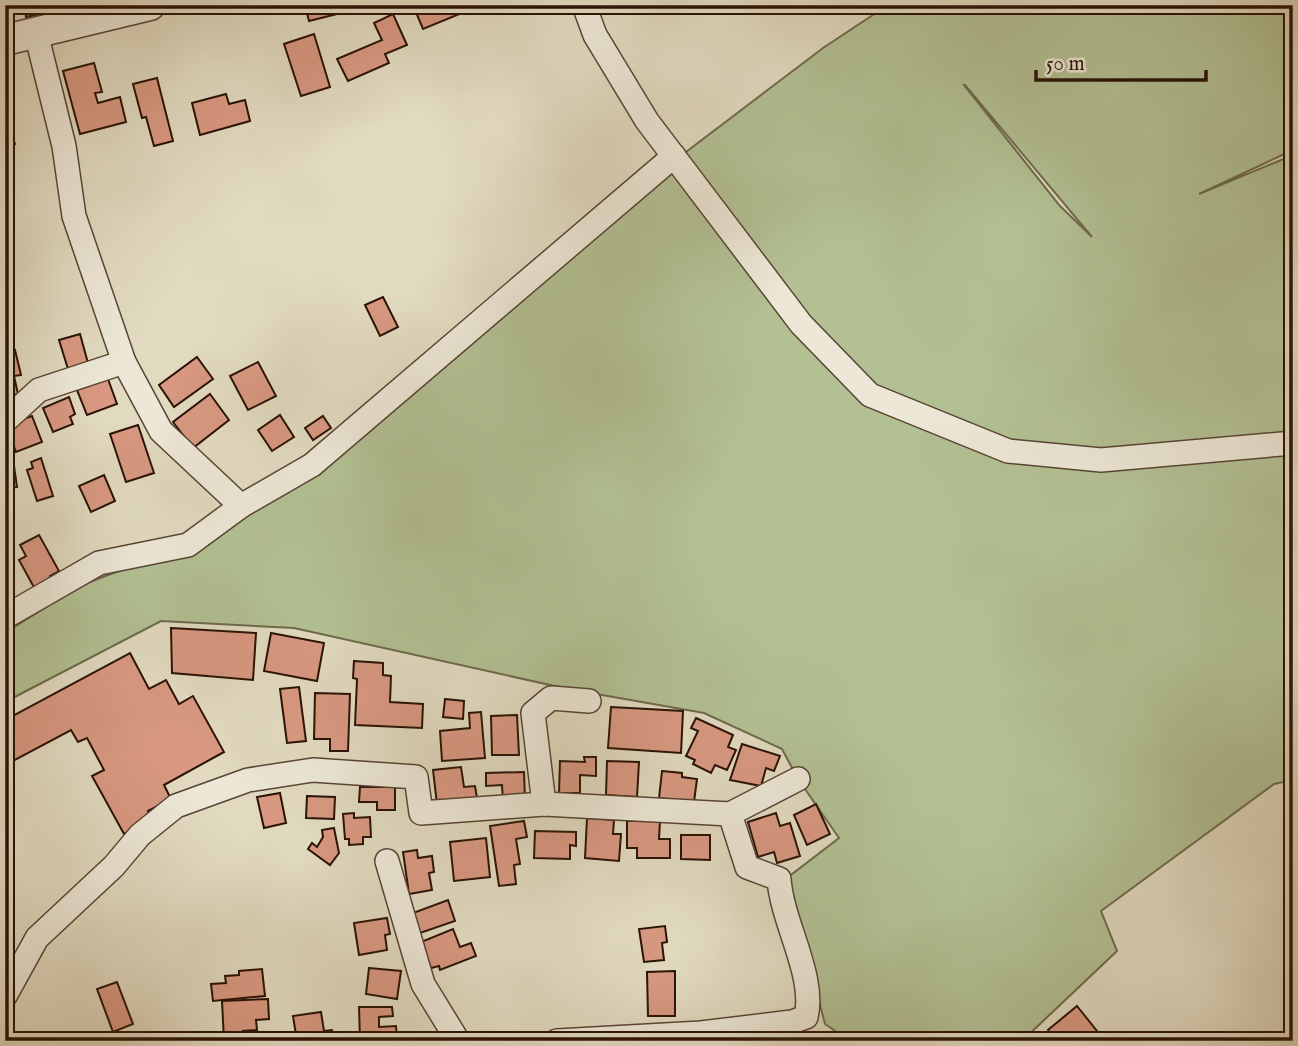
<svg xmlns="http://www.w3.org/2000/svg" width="1298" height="1046" font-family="'IM FELL English',serif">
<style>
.green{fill:#b2c093;stroke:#6e694c;stroke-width:2;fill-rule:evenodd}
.building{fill:#d89881;stroke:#2a1205;stroke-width:2}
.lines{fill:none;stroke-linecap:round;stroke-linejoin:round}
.minor-casing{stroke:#584434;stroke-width:26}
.tertiary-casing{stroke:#584434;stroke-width:33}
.minor{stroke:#ece7d6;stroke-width:23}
.tertiary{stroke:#ece7d6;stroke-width:30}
</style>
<rect width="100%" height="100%" fill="#e1dac0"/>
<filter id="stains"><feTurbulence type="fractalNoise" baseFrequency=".00286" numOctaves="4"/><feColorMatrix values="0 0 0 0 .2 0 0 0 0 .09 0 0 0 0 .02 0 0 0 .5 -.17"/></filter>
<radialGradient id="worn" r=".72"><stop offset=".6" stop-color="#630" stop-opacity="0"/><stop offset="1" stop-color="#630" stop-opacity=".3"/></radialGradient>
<path class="green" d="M888,5H899L905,12L916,5H1293V150L1199,194L1293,155V780L1274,784L1101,911L1117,951L1022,1041H850L825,1024L787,878L839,838L798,779L782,749L704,713L568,689L294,628L161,621L5,702V633L79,586L225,531L628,196L823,48ZM964,85H965L1092,237L1060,206Z"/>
<g class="building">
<path d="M24,5H46L48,12L26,17Z"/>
<path d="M305,5H373L309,21Z"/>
<path d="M427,5H459L462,13L423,29L415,10Z"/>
<path d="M393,14L407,45L385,54L389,63L348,81L337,59L382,40L374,23Z"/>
<path d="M314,34L330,87L301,96L284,44Z"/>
<path d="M94,63L102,92L95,93L98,103L120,97L126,122L80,134L63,71Z"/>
<path d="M157,78L173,141L154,146L146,117L142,118L133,84Z"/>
<path d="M5,80L14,112L6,117L15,144L5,147Z"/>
<path d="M226,94L229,104L245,100L250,121L200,135L192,103Z"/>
<path d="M383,297L398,327L380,336L365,305Z"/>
<path d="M80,334L88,363L68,369L59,340Z"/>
<path d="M15,350L21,375L14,376L18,394L5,397V352Z"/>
<path d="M197,357L213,379L174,407L159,385Z"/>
<path d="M258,362L276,396L248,410L230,376Z"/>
<path d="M108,379L117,404L87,415L77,390Z"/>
<path d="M210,394L229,420L193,448L173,422Z"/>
<path d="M69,397L75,414L70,417L73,424L53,432L43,408Z"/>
<path d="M280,415L294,437L272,451L258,430Z"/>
<path d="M32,416L42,442L16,452L6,425Z"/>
<path d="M323,416L331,428L313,440L305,428Z"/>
<path d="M138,425L154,473L126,482L110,434Z"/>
<path d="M41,458L53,496L37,501L27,470L33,468L31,462Z"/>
<path d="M13,459L17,487L5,489V460Z"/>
<path d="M104,475L115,501L91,512L79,486Z"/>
<path d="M39,535L59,571L50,576L53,581L36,591L19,560L26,556L20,545Z"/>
<path d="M171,628L256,633L253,680L172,673Z"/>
<path d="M271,633L324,643L317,681L264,671Z"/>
<path d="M130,653L149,689L166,680L179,704L193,696L224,752L164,785L171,799L148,811L152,819L124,834L92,776L104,770L87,738L78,742L71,730L13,761L5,747V720Z"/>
<path d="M354,661L383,663V675L391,676L390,702L423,704L422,728L355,725L357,679L353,678Z"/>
<path d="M299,687L306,741L287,743L280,689Z"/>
<path d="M315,693L350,694L348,751H330V739H314Z"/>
<path d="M445,699L464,701L463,719L443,717Z"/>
<path d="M611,707L683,711L681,753L608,748Z"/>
<path d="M481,712L485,758L442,761L440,731L470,728L469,713Z"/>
<path d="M517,715L519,755H492L491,716Z"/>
<path d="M696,718L733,735L728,747L736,750L727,770L715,765L711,773L693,764L695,760L686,756L698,731L691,728Z"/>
<path d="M742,744L780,756L774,771L766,768L761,786L730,780Z"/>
<path d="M584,757H596V776L580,775V793H559L560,761L585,762Z"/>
<path d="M607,761L639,762L637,797L606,795Z"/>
<path d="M461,767L464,787L475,786L477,798L437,804L433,770Z"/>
<path d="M662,771L682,773V777L697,779L694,802L659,798Z"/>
<path d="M524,772L525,800L503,801L502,785L486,786V773Z"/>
<path d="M360,787H395V810H377V802H359Z"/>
<path d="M280,793L286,823L264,828L257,797Z"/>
<path d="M307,796L335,797L334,819L306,818Z"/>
<path d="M816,804L830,834L807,845L794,815Z"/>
<path d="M354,813V818L370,817L371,837H363V844L349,845V839H345L343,814Z"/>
<path d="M776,813L780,826L790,823L800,856L777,863L774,852L758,857L748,822Z"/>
<path d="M587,818L614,820L613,834H621L619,861L585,858Z"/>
<path d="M524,821L527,837L516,839L520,864L514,865L516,884L499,886L490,826Z"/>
<path d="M627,821H660L659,839H670V858H637V848H627Z"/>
<path d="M334,828L339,853L330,865L308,849L312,843L317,847L323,837L322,830Z"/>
<path d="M535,831L576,832V846L570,845V859L534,858Z"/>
<path d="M681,835H710V860L681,859Z"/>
<path d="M486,838L490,877L454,881L450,842Z"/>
<path d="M417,850L418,858L432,856L434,872L429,873L432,890L409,894L403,852Z"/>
<path d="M448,900L455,921L420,933L413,913Z"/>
<path d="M387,918L390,934L385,935L387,950L359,955L354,923Z"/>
<path d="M665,926L667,942L662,943L664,960L644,962L639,929Z"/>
<path d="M453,929L460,947L471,943L476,956L440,970L439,966L431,968L421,942Z"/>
<path d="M369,968L401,971L397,999L366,994Z"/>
<path d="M262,969L265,996L213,1001L211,984L226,983L225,976L239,975V971Z"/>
<path d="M675,971V1016H648L647,972Z"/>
<path d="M117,982L133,1024L113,1032L97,989Z"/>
<path d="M268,999L269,1019L256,1020L257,1030L243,1031L244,1040L224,1041L222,1001Z"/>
<path d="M1077,1006L1105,1041H1057L1048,1030Z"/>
<path d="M359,1007H392L393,1016L379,1017V1027L396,1026L397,1038L360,1041Z"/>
<path d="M321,1012L324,1031L332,1030L334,1041H297L293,1016Z"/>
</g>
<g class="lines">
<defs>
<g id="minor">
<path d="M584,5L595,35L647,121L801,324L870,395L1008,451L1101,460L1293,443"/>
<path d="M36,33L64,146L74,216L124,362L161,431L241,506L312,465L674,156"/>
<path d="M5,421L39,390L124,362"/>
<path d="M5,617L99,563L188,545L241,506"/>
<path d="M544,804L533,713L551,698L589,701"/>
<path d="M387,861L423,984L458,1041"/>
<path d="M5,996L37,938L114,866L140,835L176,806L248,780L313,770L416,777L421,813L544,804L730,814"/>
<path d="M557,1041L701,1033L792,1022L806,1017C816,976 782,923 779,879L747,867L730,814L798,779"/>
</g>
<path id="tertiary" d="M5,40L150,5"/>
</defs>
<use href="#minor" class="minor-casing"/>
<use href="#tertiary" class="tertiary-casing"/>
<use href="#minor" class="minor"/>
<use href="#tertiary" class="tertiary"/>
</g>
<rect width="1298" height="1046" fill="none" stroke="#e1dac0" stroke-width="28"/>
<rect x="7" y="7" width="1284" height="1032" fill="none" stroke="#2a1205" stroke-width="3.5"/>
<rect x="14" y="14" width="1270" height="1018" fill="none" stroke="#2a1205" stroke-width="2"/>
<path d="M1036 70v10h170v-10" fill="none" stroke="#2a1205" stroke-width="3.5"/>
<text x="1046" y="70" font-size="21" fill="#2a1205" stroke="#ece7d6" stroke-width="5" paint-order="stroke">50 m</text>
<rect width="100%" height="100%" filter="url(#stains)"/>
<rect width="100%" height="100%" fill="url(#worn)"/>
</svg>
